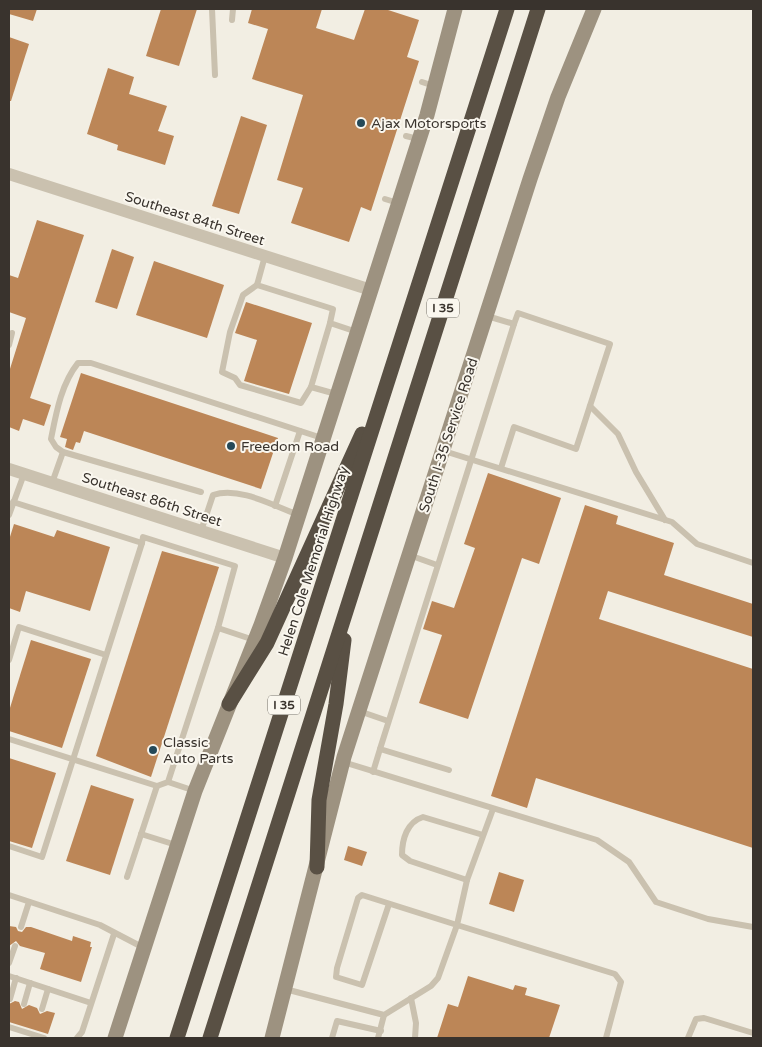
<svg xmlns="http://www.w3.org/2000/svg" width="762" height="1047" font-family="'Varela Round',sans-serif">
<style>
.building{fill:#bc8657}
.lines{fill:none;stroke-linecap:round;stroke-linejoin:round}
.lane{stroke:#cac1af;stroke-width:6}
.street{stroke:#cac1af;stroke-width:12}
.secondary{stroke:#9d9280;stroke-width:15}
.highway{stroke:#595044;stroke-width:15}
.poi-dot{fill:#254958;stroke:#faf7ef;stroke-width:2}
.labels{text-anchor:middle;stroke-width:4;stroke-linejoin:round;paint-order:stroke}
.shield{fill:#faf7ef;stroke:#736e67;stroke-width:1}
.shield-label{font-size:12px;font-weight:bold;fill:#39332d}
.poi-label{font-size:14px;fill:#39332d;stroke:#faf7ef;text-anchor:start}
.street-label{font-size:14px;fill:#39332d;stroke:#faf7ef}
</style>
<rect width="100%" height="100%" fill="#f2eee3"/>
<g class="building">
<path d="M9,9H37L33,21L9,14Z"/>
<path d="M161,9H197L179,66L146,56Z"/>
<path d="M252,9H322L316,28L354,40L365,9H385L419,20L407,57L419,61L371,211L361,207L349,242L291,223L303,188L277,180L303,95L252,79L268,29L248,23Z"/>
<path d="M9,37L29,44L11,101H9Z"/>
<path d="M108,68L134,77L129,94L167,106L158,131L174,136L165,165L117,150L118,145L87,134Z"/>
<path d="M241,116L267,125L239,214L212,206Z"/>
<path d="M37,220L84,235L30,398L51,405L44,426L23,419L19,431L9,427V372L26,318L9,312V275L18,278Z"/>
<path d="M112,249L134,257L117,309L95,302Z"/>
<path d="M154,261L224,285L207,338L136,315Z"/>
<path d="M246,302L312,323L289,394L244,381L257,340L235,333Z"/>
<path d="M81,373L278,438L261,489L84,431L80,443L76,442L73,450L65,447L67,439L60,437Z"/>
<path d="M488,473L561,498L539,564L522,558L468,719L419,703L442,635L423,629L432,601L454,608L475,548L464,544Z"/>
<path d="M585,505L618,516L616,524L674,543L664,575L753,604V637L608,591L599,619L753,669V848L536,778L527,808L491,796Z"/>
<path d="M14,524L54,537L57,530L110,547L90,611L26,591L20,612L9,608V540Z"/>
<path d="M162,551L219,567L151,777L96,756Z"/>
<path d="M31,640L91,659L62,748L9,731V711Z"/>
<path d="M9,758L56,773L32,848L9,841Z"/>
<path d="M91,785L134,799L110,875L66,861Z"/>
<path d="M348,846L367,852L362,866L344,860Z"/>
<path d="M499,872L524,880L514,912L489,904Z"/>
<path d="M9,926L16,927L18,931L22,932L26,927H31L72,941L73,936L91,942L90,947H92L81,982L40,969L45,953L20,946L16,941L9,946Z"/>
<path d="M468,976L513,990L515,985L527,988L525,995L560,1005L549,1038H437L448,1004L458,1007Z"/>
<path d="M15,1001L19,1002L22,1009L29,1005L37,1008L40,1014L47,1011L55,1013L48,1034L9,1022V1004Z"/>
</g>
<g class="lines">
<g class="lane">
<path d="M212,9L215,75"/>
<path d="M232,20L233,9"/>
<path d="M422,82L434,86"/>
<path d="M406,136L418,139"/>
<path d="M385,199L398,203"/>
<path d="M265,256L257,285L333,309L330,323L357,332"/>
<path d="M257,285L243,295L230,332L222,372L235,378L240,385L301,403L311,387"/>
<path d="M487,316L514,324L518,313L610,344L576,449L514,427L501,468"/>
<path d="M330,323L311,387L336,394"/>
<path d="M9,345L12,333"/>
<path d="M590,406L618,434L636,472L665,520"/>
<path d="M444,451L672,522L697,544L753,563"/>
<path d="M52,483L63,452"/>
<path d="M201,492L63,452L56,447L51,439C56,414 61,384 78,363H91L322,438"/>
<path d="M13,502L142,543"/>
<path d="M275,506L300,431"/>
<path d="M9,515L24,474"/>
<path d="M201,531L213,495C239,486 274,506 299,515"/>
<path d="M409,555L437,565"/>
<path d="M218,628L254,640"/>
<path d="M9,660L19,627L106,655"/>
<path d="M359,711L388,721"/>
<path d="M9,739L157,786L168,782L218,628L235,566L143,537L142,543C108,647 75,752 42,857L9,846"/>
<path d="M343,762L597,840L629,862L656,902L708,919L753,927"/>
<path d="M449,770L380,749L514,324"/>
<path d="M373,772L380,749"/>
<path d="M168,782L195,791"/>
<path d="M493,809L467,880L457,925L615,974L621,982L606,1038"/>
<path d="M141,834L176,845"/>
<path d="M127,877L157,786"/>
<path d="M467,880L410,861L402,855C402,839 407,822 423,817L483,835"/>
<path d="M9,895L100,925L144,948"/>
<path d="M21,927L29,902"/>
<path d="M9,963L15,946"/>
<path d="M9,976L91,1003"/>
<path d="M285,989L384,1015L431,986L438,978L457,925L362,895L358,898L337,968L336,977L362,985L389,904"/>
<path d="M411,998L416,1023L415,1038"/>
<path d="M10,999L16,978"/>
<path d="M24,1004L30,983"/>
<path d="M42,1009L48,989"/>
<path d="M9,1027L44,1038"/>
<path d="M77,1038L82,1032L114,934"/>
<path d="M332,1038L337,1021L381,1031"/>
<path d="M378,1038L384,1015"/>
<path d="M688,1038L696,1019L704,1018L753,1033"/>
</g>
<g class="street">
<path d="M9,174L371,290"/>
<path d="M9,469L285,558"/>
</g>
<g class="secondary">
<path d="M115,1038L195,791L261,625L285,558L427,115L455,9"/>
<path d="M272,1038L344,757L530,179L558,97L594,9"/>
</g>
<g class="highway">
<path d="M229,704L267,643L362,434"/>
<path d="M317,867L319,800L336,704L344,640"/>
<path d="M177,1038L507,9"/>
<path d="M210,1038L538,9"/>
</g>
</g>
<g class="poi-dot">
<circle cx="361" cy="123" r="5"/>
<circle cx="231" cy="446" r="5"/>
<circle cx="153" cy="750" r="5"/>
</g>
<g class="labels">
<g class="shield">
<rect x="427" y="298.5" width="32" height="19" rx="4"/>
<rect x="268" y="695.5" width="32" height="19" rx="4"/>
</g>
<g class="shield-label">
<text x="443" y="312">I 35</text>
<text x="284" y="709">I 35</text>
</g>
<g class="poi-label">
<text x="371" y="128">Ajax Motorsports</text>
<text x="241" y="451">Freedom Road</text>
<text x="163" y="747">Classic<tspan x="163" dy="16">Auto Parts</tspan></text>
</g>
<g class="street-label">
<text transform="translate(195 218) rotate(18)" y="5">Southeast 84th Street</text>
<text transform="translate(448 435) rotate(-72)" y="5">South I-35 Service Road</text>
<text transform="translate(152 499) rotate(18)" y="5">Southeast 86th Street</text>
<text transform="translate(313 561) rotate(-72)" y="5">Helen Cole Memorial Highway</text>
</g>
</g>
<rect width="762" height="1047" fill="none" stroke="#39332d" stroke-width="20"/>
</svg>
